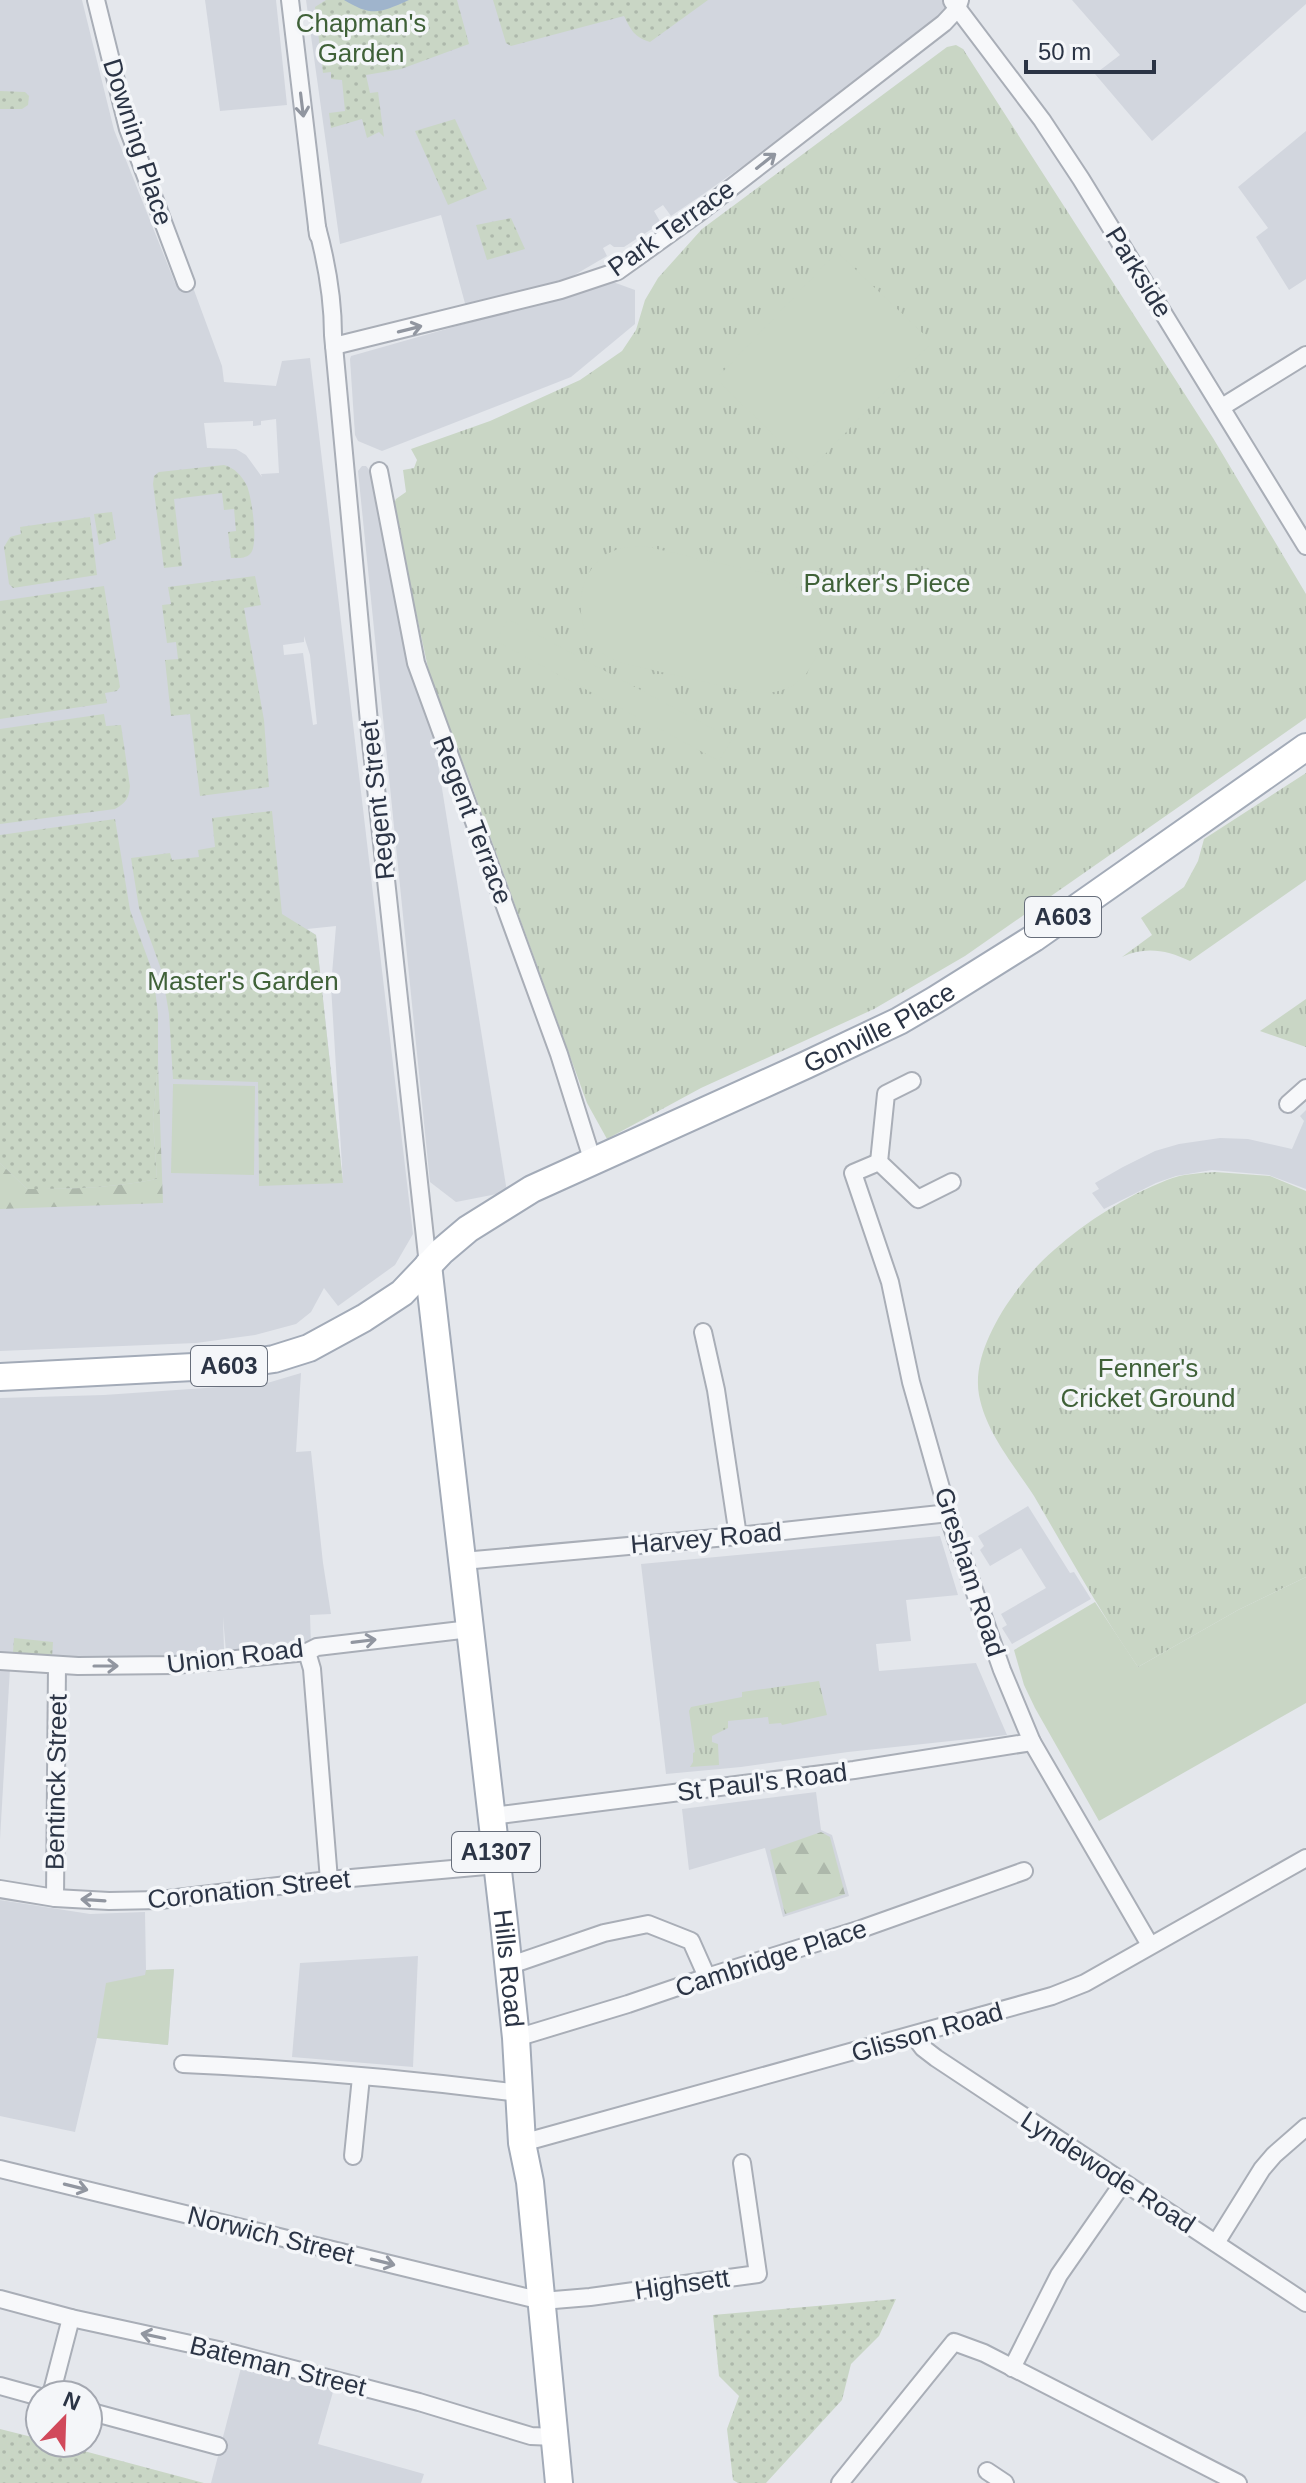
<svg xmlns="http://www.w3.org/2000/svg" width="1306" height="2483" font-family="Helvetica,sans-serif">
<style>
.built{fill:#d2d6de;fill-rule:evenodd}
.grass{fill:url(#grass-dots)}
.forest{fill:url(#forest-firs)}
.park{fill:url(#park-tufts)}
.pitch{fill:#c9d6c5}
.water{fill:#9fb4cc}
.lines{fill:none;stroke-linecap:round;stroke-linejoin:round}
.street-casing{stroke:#a9aeb7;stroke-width:20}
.primary-casing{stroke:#a3abb8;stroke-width:30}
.street{stroke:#f7f8fa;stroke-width:16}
.primary{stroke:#fff;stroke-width:26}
.oneway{stroke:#9196a0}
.labels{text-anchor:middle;stroke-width:7;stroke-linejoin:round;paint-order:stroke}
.shield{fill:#f4f6f9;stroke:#676e7b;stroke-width:2}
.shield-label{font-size:24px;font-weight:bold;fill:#2b3445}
.park-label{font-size:26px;fill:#3f6138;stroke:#f4f6f9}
.street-label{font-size:26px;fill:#2b3445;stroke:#f4f6f9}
</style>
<defs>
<pattern id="grass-dots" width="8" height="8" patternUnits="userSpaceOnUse" patternTransform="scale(2)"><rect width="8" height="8" fill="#c9d6c5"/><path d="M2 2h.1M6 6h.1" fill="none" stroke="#adb8ab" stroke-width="1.8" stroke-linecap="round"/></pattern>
<pattern id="forest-firs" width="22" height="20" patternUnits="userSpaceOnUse" patternTransform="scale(2)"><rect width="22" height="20" fill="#c9d6c5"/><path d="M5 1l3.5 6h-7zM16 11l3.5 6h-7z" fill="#adb8ab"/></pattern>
<pattern id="park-tufts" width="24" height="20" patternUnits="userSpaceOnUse" patternTransform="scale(2)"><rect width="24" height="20" fill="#c9d6c5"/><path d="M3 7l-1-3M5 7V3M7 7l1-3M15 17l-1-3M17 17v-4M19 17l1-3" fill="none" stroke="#adb8ab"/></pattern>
</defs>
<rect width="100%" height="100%" fill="#e4e7ec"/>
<g class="built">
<path d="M0,0H82L114,130L175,283L191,282L222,366L224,382L276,386L282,361L310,358L413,1234L395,1265L338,1306L324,1288L311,1312L296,1324L255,1335L196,1343L0,1351ZM276,419L279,473L261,474L262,477L246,455L236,449L207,448L204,423L253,421V426L261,425V421ZM304,636L310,655L317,724L313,725L303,653L284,655L283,645L304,642ZM336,926L331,986L343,1182L316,935L307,929Z"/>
<path d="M205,0H276L287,105L220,111Z"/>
<path d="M306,0H944L949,7L778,141L702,195L671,216L663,205L654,211L661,223L624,247H614L610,244L603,248L607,256L571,277L466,307L441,215L340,244Z"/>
<path d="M1072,0H1306V4L1152,141L1095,74L1120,55Z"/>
<path d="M1306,131V279L1289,290L1256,237L1268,228L1238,187Z"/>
<path d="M613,282L635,290V324L571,377L382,451L358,441L355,435L350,359L351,356Z"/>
<path d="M362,466H366L370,471L435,745L507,1192L456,1202L430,1182L358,471Z"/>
<path d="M1306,1110V1189L1269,1175L1212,1170L1176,1176L1156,1183L1104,1209L1092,1193L1099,1189L1095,1183L1123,1167L1155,1151L1179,1144L1220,1138L1248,1139L1292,1149L1304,1121L1300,1116Z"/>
<path d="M301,1373L296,1452L311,1451L323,1563L331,1614L310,1615L311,1644L226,1652L223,1617L224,1650L183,1651V1660L83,1661L0,1652V1398L104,1395L264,1384Z"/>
<path d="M1028,1506L1070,1573L1074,1572L1091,1599L1012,1644L1002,1628L1007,1625L1001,1614L1046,1588L1021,1548L990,1566L980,1550L984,1546L978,1536Z"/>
<path d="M940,1536L958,1595L906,1600L911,1641L876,1644L879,1671L976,1663L1007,1735L848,1752L741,1767L666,1774L641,1564Z"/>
<path d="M0,1667L10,1668L0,1839Z"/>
<path d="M816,1792L821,1830L832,1835L849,1896L783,1917L765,1848L689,1870L682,1809Z"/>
<path d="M0,1900L90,1914L145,1912L146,1970L174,1969L168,2045L97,2038L75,2132L0,2116Z"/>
<path d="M418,1956L413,2067L292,2057L300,1963Z"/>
<path d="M243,2360L335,2385L318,2444L424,2474L421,2483H211Z"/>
</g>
<g class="grass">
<path d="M326,0H457L469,44L401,69L366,75L370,93L378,92L384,137L379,132L367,138L362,119L331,128L329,113L345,111L342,80L331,79V72L323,73L315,7Z"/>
<path d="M493,0H708L650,42C634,37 631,30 624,16L511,46L506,43Z"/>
<path d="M0,91L25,92L29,96L28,105L22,109H0Z"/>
<path d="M455,119L487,189L448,205L415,131Z"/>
<path d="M511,218L525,249L487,260L476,225Z"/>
<path d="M224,465C235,468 242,476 247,486C252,498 259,547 250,554C245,559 237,558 231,558L228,532L236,531L234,509L224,510L222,493L174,499L182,566L164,568L153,484L154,476L159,472Z"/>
<path d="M112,512L116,539L99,545L94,514Z"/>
<path d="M90,517L97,575L13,588L9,584L4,547L10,537L21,534L20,527Z"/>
<path d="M255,576L261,605L244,608L264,720L269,787L200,796L190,714L171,716L165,660L178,659L176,642L167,643L162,605L171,604L168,587Z"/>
<path d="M104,586L120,687L117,691L105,693L107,703L0,719V601Z"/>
<path d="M104,714L106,726L121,725L130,786C129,798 126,803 115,809L0,824V729Z"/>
<path d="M272,811L282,914L316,935L343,1183L259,1186L258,1082L173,1079L169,1014L162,972L139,908L131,858L170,853L172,860L199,857L198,850L215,847L212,818Z"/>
<path d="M115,819L130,910L153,973L158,1014V1063L153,1120L157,1179C114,1188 71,1189 27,1189L0,1163V835Z"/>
<path d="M14,1638L53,1642L52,1658L13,1653Z"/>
<path d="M896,2299L879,2336L851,2364L842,2400L766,2483H738L733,2480L727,2429L739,2396L719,2376L713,2315Z"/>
<path d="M0,2429L40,2439V2443H54L204,2483H0Z"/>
</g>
<g class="forest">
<path d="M158,1063L163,1203L0,1209V1163L27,1189C71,1189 114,1188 157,1179L153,1120Z"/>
<path d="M821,1832L830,1837L845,1894L785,1914L770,1850Z"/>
</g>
<g class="park">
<path d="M956,45L963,49L1213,438L1306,594V718L965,956L874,1009L701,1088L607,1139L587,1103L467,773L433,691L393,506L396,499L406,492L403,470L414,468L417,460L411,449L490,421L580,380L622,351L636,330L645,300L658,278L702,229L947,47Z"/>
<path d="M1306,773V880L1190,961C1167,950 1145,946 1122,957L1152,935L1141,918L1184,887L1198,861L1204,839Z"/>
<path d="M1306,999V1047L1260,1031Z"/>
<path d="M1215,1172L1270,1176L1306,1191V1577L1238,1610L1138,1667C1100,1612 1068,1554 1034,1496C1014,1465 986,1433 979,1395C970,1346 1019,1280 1054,1250C1087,1221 1126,1196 1167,1180C1182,1174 1199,1173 1215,1172Z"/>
<path d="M819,1681L827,1715L782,1725L781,1723L769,1724L768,1717L728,1721V1728L712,1736V1742L718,1744L719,1765L690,1767L693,1762V1753L695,1752L689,1711L691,1707L742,1697V1692Z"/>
</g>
<g class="pitch">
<path d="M837,252L932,342L810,470L716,379Z"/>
<path d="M644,546C670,552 696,558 723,564C759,572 809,577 819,619C823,636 820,651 811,666C799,689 777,694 753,693L622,663C610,658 599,653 591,642C572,613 579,566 613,551C622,547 634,547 644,546Z"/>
<path d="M508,619L732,739L719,761L496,641Z"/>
<path d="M173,1084L255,1086L254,1175L171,1173Z"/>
<path d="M1306,1577V1703L1099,1821L1035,1708L1024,1685L1014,1650L1095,1602L1138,1667L1238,1610Z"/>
<path d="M174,1969L168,2045L97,2038L106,1983L145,1975L146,1970Z"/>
</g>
<path class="water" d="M344,0H409C380,13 372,17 344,0Z"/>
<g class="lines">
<defs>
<g id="street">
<path d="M96,0L128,129L186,283"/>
<path d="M290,0L318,235"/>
<path d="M952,1L1042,120L1081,179L1306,546"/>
<path d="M317,227C327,264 333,297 333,335L370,733L428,1265"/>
<path d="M334,346L561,290L618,271L696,215L944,23L957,9L960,0"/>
<path d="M1222,407L1306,355"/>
<path d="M379,471L416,663L559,1054L593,1162"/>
<path d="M912,1081L886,1094L879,1162L918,1199L952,1182"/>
<path d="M1288,1104L1306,1088"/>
<path d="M879,1162L853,1173L890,1282L911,1382L952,1527L1002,1670L1032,1742L1150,1945"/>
<path d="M703,1332L716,1390L738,1536"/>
<path d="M463,1561L738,1536L949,1513"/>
<path d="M307,1652L312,1669L329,1880"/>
<path d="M0,1661L78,1666L175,1665L307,1652L317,1647L470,1629"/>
<path d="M492,1816L854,1770L1032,1742"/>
<path d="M0,1889L55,1898L109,1901L160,1900L329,1880L497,1865"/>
<path d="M55,1898L57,1665"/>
<path d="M508,1966L604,1933L648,1924L691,1941L707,1977"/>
<path d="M914,2036L923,2048L936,2058L1306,2303"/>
<path d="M516,2038L628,2004L707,1977L861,1929L1024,1871"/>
<path d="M183,2064C295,2069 408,2079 519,2093"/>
<path d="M522,2143L1052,1996L1085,1983L1306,1858"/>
<path d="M353,2156L361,2077"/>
<path d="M0,2169L542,2301L590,2297L758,2274L742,2163"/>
<path d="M1216,2243L1262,2169L1274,2155L1306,2127"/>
<path d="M0,2299L71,2318L232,2353L419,2402L531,2436L555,2437"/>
<path d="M1012,2368L1059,2275L1123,2183"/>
<path d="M0,2386L40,2397"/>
<path d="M51,2395L71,2318"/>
<path d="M88,2411L218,2446"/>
<path d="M987,2471L1005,2483"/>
<path d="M840,2483L954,2342L984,2353L1238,2483"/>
</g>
<g id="primary">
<path id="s1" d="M428,1265L504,1923L516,2038L522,2143L530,2182L559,2483"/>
<path id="s2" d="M0,1377L232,1365L274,1359L309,1348L364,1318L402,1293L442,1251L468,1229L532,1189L806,1065L899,1021L935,1000L1034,938L1306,747"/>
</g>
</defs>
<use href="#street" class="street-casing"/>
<use href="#primary" class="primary-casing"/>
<use href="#street" class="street"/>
<use href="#primary" class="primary"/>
</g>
<defs><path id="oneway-shaft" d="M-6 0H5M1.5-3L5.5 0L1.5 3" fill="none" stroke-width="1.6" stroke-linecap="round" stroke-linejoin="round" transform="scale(2)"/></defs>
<g class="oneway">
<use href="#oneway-shaft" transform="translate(302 105) rotate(83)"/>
<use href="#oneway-shaft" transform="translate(766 161) rotate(-38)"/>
<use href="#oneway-shaft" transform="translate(410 329) rotate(-14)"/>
<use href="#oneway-shaft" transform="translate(364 1641) rotate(-7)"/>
<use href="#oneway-shaft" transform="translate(106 1666)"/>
<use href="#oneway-shaft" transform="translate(93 1900) rotate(-176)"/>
<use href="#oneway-shaft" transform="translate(76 2187) rotate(14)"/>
<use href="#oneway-shaft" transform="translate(383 2262) rotate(14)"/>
<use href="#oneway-shaft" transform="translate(153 2336) rotate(-168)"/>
</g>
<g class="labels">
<g class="shield">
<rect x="1025" y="897" width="76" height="40" rx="6"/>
<rect x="191" y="1346" width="76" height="40" rx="6"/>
<rect x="452" y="1832" width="88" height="40" rx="6"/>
</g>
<g class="shield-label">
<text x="1063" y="925">A603</text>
<text x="229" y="1374">A603</text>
<text x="496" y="1860">A1307</text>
</g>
<g class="park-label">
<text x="361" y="32">Chapman's<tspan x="361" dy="30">Garden</tspan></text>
<text x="887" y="592">Parker's Piece</text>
<text x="243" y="990">Master's Garden</text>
<text x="1148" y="1377">Fenner's<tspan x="1148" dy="30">Cricket Ground</tspan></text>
</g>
<g class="street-label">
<text transform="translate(138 142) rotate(72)" y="9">Downing Place</text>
<text transform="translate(671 228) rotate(-35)" y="9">Park Terrace</text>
<text transform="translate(1139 272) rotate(58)" y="9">Parkside</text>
<text transform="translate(377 800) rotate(-96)" y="9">Regent Street</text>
<text transform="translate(473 820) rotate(69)" y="9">Regent Terrace</text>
<text dy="9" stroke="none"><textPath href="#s2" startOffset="970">Gonville Place</textPath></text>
<text transform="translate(706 1538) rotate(-5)" y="9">Harvey Road</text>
<text transform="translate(970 1572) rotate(72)" y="9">Gresham Road</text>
<text transform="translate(235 1656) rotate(-7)" y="9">Union Road</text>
<text transform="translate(56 1782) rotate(-89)" y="9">Bentinck Street</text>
<text transform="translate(762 1782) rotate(-7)" y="9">St Paul's Road</text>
<text transform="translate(249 1889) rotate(-6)" y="9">Coronation Street</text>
<text transform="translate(771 1958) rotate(-18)" y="9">Cambridge Place</text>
<text dy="9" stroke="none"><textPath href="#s1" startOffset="708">Hills Road</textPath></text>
<text transform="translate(927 2032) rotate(-16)" y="9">Glisson Road</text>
<text transform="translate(1108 2172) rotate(33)" y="9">Lyndewode Road</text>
<text transform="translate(271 2235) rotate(14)" y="9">Norwich Street</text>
<text transform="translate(682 2284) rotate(-8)" y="9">Highsett</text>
<text transform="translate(278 2366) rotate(14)" y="9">Bateman Street</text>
</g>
</g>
<g transform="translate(64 2419) rotate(23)"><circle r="38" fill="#f4f6f9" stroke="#a4a8b1" stroke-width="2"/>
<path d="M0-6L14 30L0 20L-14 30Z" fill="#d1495b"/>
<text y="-12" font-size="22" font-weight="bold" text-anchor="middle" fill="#2b3445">N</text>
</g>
<path d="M1026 60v12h128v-12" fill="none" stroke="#2b3445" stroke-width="4"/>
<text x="1038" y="60" font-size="24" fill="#2b3445" stroke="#f4f6f9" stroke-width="6" paint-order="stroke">50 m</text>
</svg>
